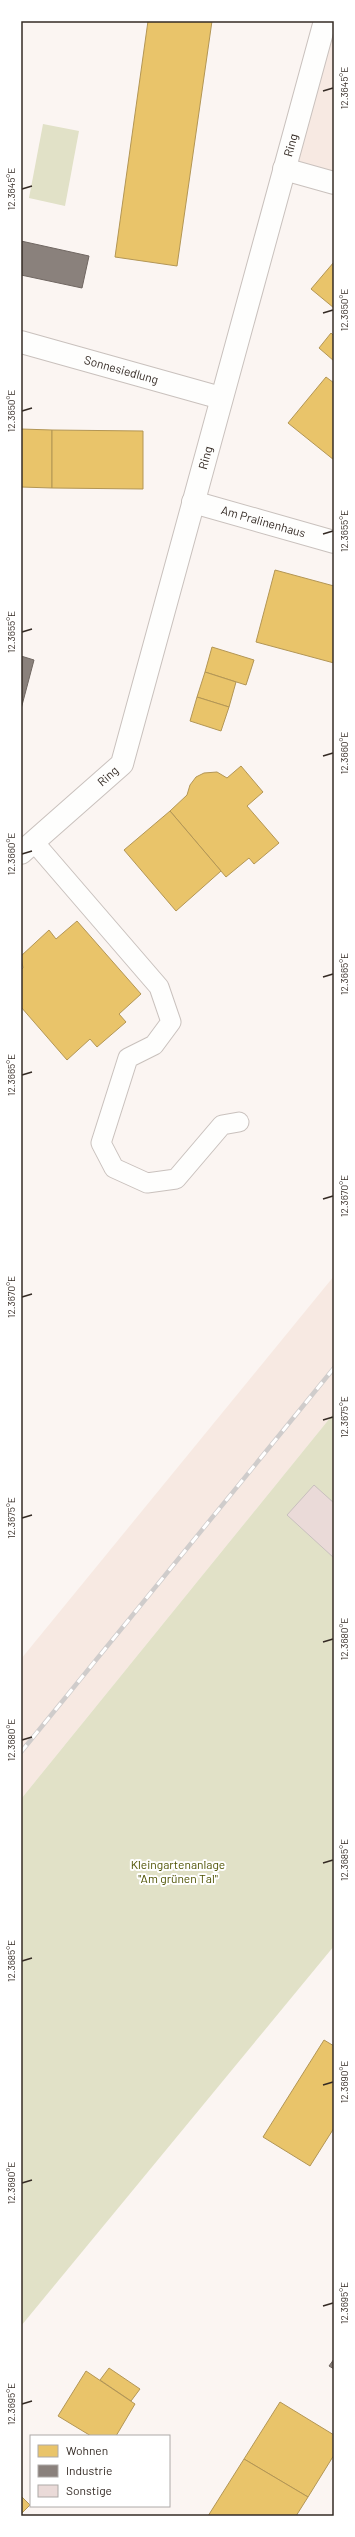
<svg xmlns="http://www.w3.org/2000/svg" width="355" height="2537" font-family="Barlow,sans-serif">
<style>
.built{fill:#f7e9e2}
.green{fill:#e1e1c7}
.homes{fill:#e9c46a;stroke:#b39655}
.industry{fill:#8a817c;stroke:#706762}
.building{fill:#eadad8;stroke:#c8c0be}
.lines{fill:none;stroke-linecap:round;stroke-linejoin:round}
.lane-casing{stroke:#c9c1bd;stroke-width:21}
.street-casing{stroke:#c9c1bd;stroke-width:24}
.lane{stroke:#fefefd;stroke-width:19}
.street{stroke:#fefefd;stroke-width:22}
.rail-casing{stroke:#cfcccb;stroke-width:4.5}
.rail{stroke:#fff;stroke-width:3;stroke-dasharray:9;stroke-linecap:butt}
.ticks{fill:none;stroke:#352b25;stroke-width:1.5}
.labels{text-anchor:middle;stroke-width:4;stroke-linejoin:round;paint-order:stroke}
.street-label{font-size:12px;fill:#352b25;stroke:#fff}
.park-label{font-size:12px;fill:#4e5202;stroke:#fff}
.neatline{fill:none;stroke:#352b25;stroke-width:1.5}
.ticks-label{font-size:10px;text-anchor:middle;fill:#352b25}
</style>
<rect width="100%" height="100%" fill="#fbf5f2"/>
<g class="built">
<path d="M334,21V183L284,169Z"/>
<path d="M334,1276V1413L21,1799V1659Z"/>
</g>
<g class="green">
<path d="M43,124L79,131L65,206L29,198Z"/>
<path d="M334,1413V1946L21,2326V1799Z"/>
</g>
<g class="homes">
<path d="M148,21H212L177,266L115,257Z"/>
<path d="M334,262V308L311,289Z"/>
<path d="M331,333L334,336V361L319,348Z"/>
<path d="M326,377L334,383V460L288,423Z"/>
<path d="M21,429L52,430V488L21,487Z"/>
<path d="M52,430L143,431V489L52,488Z"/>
<path d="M275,570L334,586V663L256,642Z"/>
<path d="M212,647L254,660L246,685L205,672Z"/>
<path d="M205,672L236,682L229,707L197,697Z"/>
<path d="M197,697L229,707L221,731L190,721Z"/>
<path d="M241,766L263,792L247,806L279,843L254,864L249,858L226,877L170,811L187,795L190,785L196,777L204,773L217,772L227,778Z"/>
<path d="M170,811L221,871L176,911L124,850Z"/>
<path d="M77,921L141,994L119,1014L126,1022L97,1047L90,1039L67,1060L21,1007V970L23,968L21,956L49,930L56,939Z"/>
<path d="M324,2040L334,2046V2128L310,2166L263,2137Z"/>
<path d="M109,2368L140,2389L131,2401L100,2380Z"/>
<path d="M86,2371L135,2404L116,2436H91L58,2416Z"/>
<path d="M280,2402L334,2435V2455L308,2497L244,2459Z"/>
<path d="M244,2459L308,2497L296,2516H208Z"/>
<path d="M21,2496L30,2505L21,2514Z"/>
</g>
<g class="industry">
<path d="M21,241L89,256L82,288L21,275Z"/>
<path d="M21,656L34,660L21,709Z"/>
<path d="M334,2359V2369L329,2366Z"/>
</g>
<path class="building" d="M314,1485L334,1503V1558L287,1515Z"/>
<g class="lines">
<defs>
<path id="lane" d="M34,842L159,987L171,1022L154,1045L128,1058L101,1143L114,1168L147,1183L176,1179L222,1125L239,1122"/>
<g id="street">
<path d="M284,169L334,183"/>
<path id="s1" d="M21,342L221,398"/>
<path id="s2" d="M193,502L334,542"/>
<path id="s3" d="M21,853L122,764L325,21"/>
</g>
</defs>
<use href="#lane" class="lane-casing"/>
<use href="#street" class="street-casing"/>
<use href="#lane" class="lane"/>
<use href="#street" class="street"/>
<defs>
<path id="rail" d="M21,1752L334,1368"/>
</defs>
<use href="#rail" class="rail-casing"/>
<use href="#rail" class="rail"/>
</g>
<path class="ticks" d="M323,91L333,88M22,189L32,186M323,313L333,310M22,411L32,408M323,534L333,531M22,632L32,629M323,756L333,753M22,854L32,851M323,977L333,974M22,1075L32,1072M323,1199L333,1196M22,1297L32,1294M323,1420L333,1417M22,1518L32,1515M323,1642L333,1639M22,1740L32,1737M323,1863L333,1860M22,1961L32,1958M323,2085L333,2082M22,2183L32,2180M323,2306L333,2303M22,2404L32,2401"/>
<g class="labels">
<g class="street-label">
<text dy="4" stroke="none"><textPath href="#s3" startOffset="776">Ring</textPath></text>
<text dy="4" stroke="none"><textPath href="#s1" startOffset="104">Sonnesiedlung</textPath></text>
<text dy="4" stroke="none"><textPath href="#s3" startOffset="452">Ring</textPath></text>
<text dy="4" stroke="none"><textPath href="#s2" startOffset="73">Am Pralinenhaus</textPath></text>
<text dy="4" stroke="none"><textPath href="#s3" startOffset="116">Ring</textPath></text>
</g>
<g class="park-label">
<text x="178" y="1869">Kleingartenanlage<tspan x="178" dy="14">"Am grünen Tal"</tspan></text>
</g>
</g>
<rect width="355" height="2537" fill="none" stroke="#ffffff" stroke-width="44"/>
<rect x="30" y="2435" width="140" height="72" fill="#ffffff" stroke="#aeaaa8"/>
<rect x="38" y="2445" width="20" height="12" fill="#e9c46a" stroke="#aeaaa8"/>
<text x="66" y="2455" font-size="12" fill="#352b25">Wohnen</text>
<rect x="38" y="2465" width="20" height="12" fill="#8a817c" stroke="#aeaaa8"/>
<text x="66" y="2475" font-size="12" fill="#352b25">Industrie</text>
<rect x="38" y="2485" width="20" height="12" fill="#eadad8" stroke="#aeaaa8"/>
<text x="66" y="2495" font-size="12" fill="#352b25">Sonstige</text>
<rect x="22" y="22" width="311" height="2493" class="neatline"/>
<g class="ticks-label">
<text transform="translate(344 88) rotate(-90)" y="4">12.3645°E</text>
<text transform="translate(11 189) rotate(-90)" y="4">12.3645°E</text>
<text transform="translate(344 310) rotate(-90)" y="4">12.3650°E</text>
<text transform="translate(11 411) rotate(-90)" y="4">12.3650°E</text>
<text transform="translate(344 531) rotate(-90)" y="4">12.3655°E</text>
<text transform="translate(11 632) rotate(-90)" y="4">12.3655°E</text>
<text transform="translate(344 753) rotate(-90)" y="4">12.3660°E</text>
<text transform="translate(11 854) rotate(-90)" y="4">12.3660°E</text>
<text transform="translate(344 974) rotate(-90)" y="4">12.3665°E</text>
<text transform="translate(11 1075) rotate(-90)" y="4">12.3665°E</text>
<text transform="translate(344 1196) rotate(-90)" y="4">12.3670°E</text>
<text transform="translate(11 1297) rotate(-90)" y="4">12.3670°E</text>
<text transform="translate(344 1417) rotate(-90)" y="4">12.3675°E</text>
<text transform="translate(11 1518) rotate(-90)" y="4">12.3675°E</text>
<text transform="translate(344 1639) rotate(-90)" y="4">12.3680°E</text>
<text transform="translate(11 1740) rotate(-90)" y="4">12.3680°E</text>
<text transform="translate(344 1860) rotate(-90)" y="4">12.3685°E</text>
<text transform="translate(11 1961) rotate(-90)" y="4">12.3685°E</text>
<text transform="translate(344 2082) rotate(-90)" y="4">12.3690°E</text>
<text transform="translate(11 2183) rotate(-90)" y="4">12.3690°E</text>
<text transform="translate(344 2303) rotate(-90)" y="4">12.3695°E</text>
<text transform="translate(11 2404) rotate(-90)" y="4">12.3695°E</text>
</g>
</svg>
